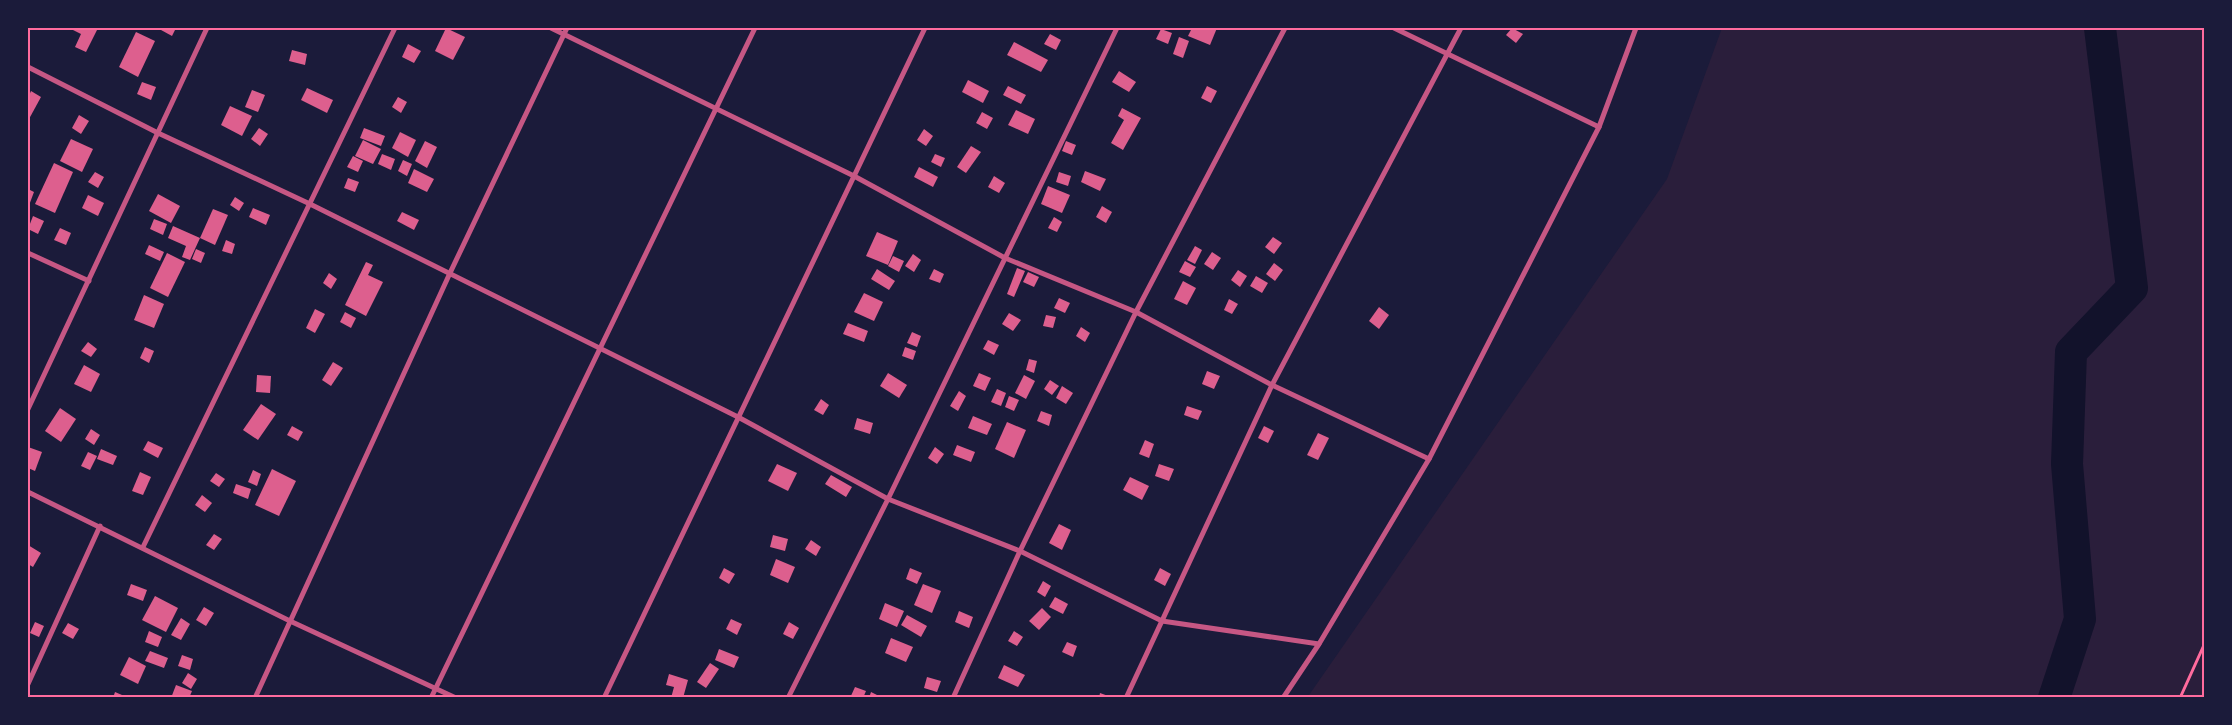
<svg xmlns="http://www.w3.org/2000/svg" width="2232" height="725" font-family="Bitter,serif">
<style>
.green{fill:#2a1e3b}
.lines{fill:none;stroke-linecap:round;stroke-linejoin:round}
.river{stroke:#12122b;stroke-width:32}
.building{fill:#dd5f8e}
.path{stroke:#ff6b9d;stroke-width:3}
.minor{stroke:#c65784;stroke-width:5}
.neatline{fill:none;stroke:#ff6b9d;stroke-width:2}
</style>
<rect width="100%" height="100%" fill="#1b1b3a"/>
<path class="green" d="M1722,28H2204V697L1307,698L1667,179Z"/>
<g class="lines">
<path class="river" d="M2054,698L2080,619L2067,464L2071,352L2132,288L2100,28"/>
</g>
<g class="building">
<path d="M74,28H92L97,30L86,52L75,47L81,34L73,30Z"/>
<path d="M163,28H176L172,36L161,30Z"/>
<path d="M446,28L465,37L453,60L435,51Z"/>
<path d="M1192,28H1217L1210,45L1188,36Z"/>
<path d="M1512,28L1523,34L1516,43L1506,35Z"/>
<path d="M1161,29L1172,33L1168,44L1156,39Z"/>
<path d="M136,32L155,41L138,77L119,67Z"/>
<path d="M1050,34L1061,40L1056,50L1044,44Z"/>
<path d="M1179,37L1189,41L1183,58L1173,54Z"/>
<path d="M1014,42L1048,60L1041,72L1007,55Z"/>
<path d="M408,44L421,51L414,63L402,57Z"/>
<path d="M292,50L307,54L305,65L289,61Z"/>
<path d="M1119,71L1136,82L1129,92L1112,82Z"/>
<path d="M968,80L989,91L983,103L962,92Z"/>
<path d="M142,82L156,87L151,100L137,94Z"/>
<path d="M1008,86L1026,95L1021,104L1003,95Z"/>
<path d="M1207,86L1217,91L1211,103L1201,98Z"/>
<path d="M307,88L333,100L327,113L301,100Z"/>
<path d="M252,90L265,95L258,112L245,107Z"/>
<path d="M31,91L41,97L29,119L28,118V98Z"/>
<path d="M398,97L407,102L401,113L392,107Z"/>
<path d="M230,106L252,116L242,136L221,125Z"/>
<path d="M1122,108L1141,118L1123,150L1111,143L1124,120L1118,116Z"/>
<path d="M1016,110L1035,119L1028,134L1008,125Z"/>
<path d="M982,112L993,118L987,129L976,123Z"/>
<path d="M79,115L89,121L81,134L72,128Z"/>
<path d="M259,128L268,134L260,146L251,139Z"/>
<path d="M364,128L385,136L381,146L360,138Z"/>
<path d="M924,129L933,136L926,146L917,140Z"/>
<path d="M400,132L416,140L408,157L392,148Z"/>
<path d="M71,139L93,149L82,172L60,161Z"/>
<path d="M363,140L381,149L373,164L355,156Z"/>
<path d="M425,141L437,147L427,168L415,161Z"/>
<path d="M1066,141L1076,145L1072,155L1062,151Z"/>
<path d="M971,146L981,152L966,173L957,167Z"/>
<path d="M382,154L395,159L391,170L378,164Z"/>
<path d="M935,154L945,158L941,167L931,162Z"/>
<path d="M353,156L363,161L358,172L347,167Z"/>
<path d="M403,160L412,164L407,176L398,171Z"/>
<path d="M54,163L73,172L55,213L35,204Z"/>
<path d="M919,167L938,177L933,187L914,177Z"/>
<path d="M414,169L434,179L427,192L408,183Z"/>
<path d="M1085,171L1106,179L1100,191L1081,182Z"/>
<path d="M95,172L104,177L98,188L88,182Z"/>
<path d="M1059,172L1071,176L1068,186L1056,182Z"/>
<path d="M994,176L1005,183L999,193L988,187Z"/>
<path d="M348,178L359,182L355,192L344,188Z"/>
<path d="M1048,186L1070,195L1062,213L1041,204Z"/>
<path d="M28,189L34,192L28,208Z"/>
<path d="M158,194L180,206L171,223L149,211Z"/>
<path d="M88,195L104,203L98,216L82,208Z"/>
<path d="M235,197L244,203L239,211L230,205Z"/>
<path d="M1102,206L1112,212L1106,223L1096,217Z"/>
<path d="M253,208L270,215L266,225L249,217Z"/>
<path d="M213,209L228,215L215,245L200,238Z"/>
<path d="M402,212L419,220L414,230L397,221Z"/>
<path d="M33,216L44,221L38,234L28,229Z"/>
<path d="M1054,217L1062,222L1057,232L1048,228Z"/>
<path d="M154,219L167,224L163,235L150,229Z"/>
<path d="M173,226L200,238L190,260L182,257L186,246L168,238Z"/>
<path d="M60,228L71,233L66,245L54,240Z"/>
<path d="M877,232L898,241L888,265L866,256Z"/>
<path d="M1273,237L1282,243L1274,254L1265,247Z"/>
<path d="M226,240L235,244L232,254L222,251Z"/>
<path d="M149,245L164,252L160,261L145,254Z"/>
<path d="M1195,246L1202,250L1195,264L1187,260Z"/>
<path d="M196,249L205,253L201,263L192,259Z"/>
<path d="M1212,252L1221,258L1213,270L1204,264Z"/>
<path d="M167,253L185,262L168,297L150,288Z"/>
<path d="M913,254L921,260L914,272L905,266Z"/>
<path d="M893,256L904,261L899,272L888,266Z"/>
<path d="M1185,261L1196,267L1190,277L1179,272Z"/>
<path d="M366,262L373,265L368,275L383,282L366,316L345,305Z"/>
<path d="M1274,263L1283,270L1275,281L1266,274Z"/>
<path d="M1017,268L1025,271L1014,297L1007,294Z"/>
<path d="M877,269L895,281L889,290L871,279Z"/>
<path d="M934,269L944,274L940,283L929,279Z"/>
<path d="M1238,270L1247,276L1240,287L1231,280Z"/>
<path d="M1028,272L1039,277L1034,287L1023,282Z"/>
<path d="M329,273L337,279L331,289L323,283Z"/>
<path d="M1256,276L1268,283L1262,293L1250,286Z"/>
<path d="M1183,281L1196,288L1187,305L1174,299Z"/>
<path d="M864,293L883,302L874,321L854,312Z"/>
<path d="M144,295L164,304L154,328L134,320Z"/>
<path d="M1059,298L1070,303L1065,313L1054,308Z"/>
<path d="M1229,299L1238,304L1232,314L1224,310Z"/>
<path d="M1379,307L1389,315L1379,329L1369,321Z"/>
<path d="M315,309L325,314L315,333L306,328Z"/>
<path d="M345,312L356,318L351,328L340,322Z"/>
<path d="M1009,313L1021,320L1013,331L1002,324Z"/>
<path d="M1046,315L1056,317L1053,328L1043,326Z"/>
<path d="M848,323L868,331L864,342L843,334Z"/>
<path d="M1081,327L1090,333L1085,342L1076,336Z"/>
<path d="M912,332L921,336L917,347L907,343Z"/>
<path d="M988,340L999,345L994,355L983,349Z"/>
<path d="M88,342L97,349L91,357L81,351Z"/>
<path d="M145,347L154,351L149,363L140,358Z"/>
<path d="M905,347L916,351L913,360L902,356Z"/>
<path d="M1029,359L1037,361L1034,373L1026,370Z"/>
<path d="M333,362L343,368L331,386L322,380Z"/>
<path d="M84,365L100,374L91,392L74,384Z"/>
<path d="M1207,371L1220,376L1214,389L1202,384Z"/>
<path d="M888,373L907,385L899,398L880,386Z"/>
<path d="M979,373L991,378L985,391L973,386Z"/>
<path d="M257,375L271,376L270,393L256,392Z"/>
<path d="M1024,375L1035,381L1026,399L1015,393Z"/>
<path d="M1050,380L1059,386L1052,395L1044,389Z"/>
<path d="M1062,386L1073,393L1066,404L1056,398Z"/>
<path d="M997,389L1006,393L1001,406L991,402Z"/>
<path d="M959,391L966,396L958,411L950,406Z"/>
<path d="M1009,396L1019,400L1014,411L1005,407Z"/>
<path d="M821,399L829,405L823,415L814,410Z"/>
<path d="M261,404L276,414L258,440L243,430Z"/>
<path d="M1187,406L1202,411L1198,420L1184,415Z"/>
<path d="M60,408L76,419L61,442L45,431Z"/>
<path d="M1041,411L1052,415L1049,426L1037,421Z"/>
<path d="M973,416L992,424L987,435L968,428Z"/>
<path d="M857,418L873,423L870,434L854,429Z"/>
<path d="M1007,422L1026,430L1014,458L995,449Z"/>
<path d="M292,426L303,432L298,441L287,435Z"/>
<path d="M1264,426L1274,431L1268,443L1258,438Z"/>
<path d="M91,429L100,435L94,445L85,439Z"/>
<path d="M1318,433L1329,438L1318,460L1307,455Z"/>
<path d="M1145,440L1154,444L1149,458L1139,454Z"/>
<path d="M148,441L163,448L158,458L143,450Z"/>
<path d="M957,445L975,452L971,462L953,455Z"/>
<path d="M28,447L42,452L35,471L28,468Z"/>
<path d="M935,447L944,454L937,464L928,458Z"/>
<path d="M101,449L117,456L113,465L97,459Z"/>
<path d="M88,452L97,456L90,470L81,466Z"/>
<path d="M777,464L797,473L788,491L768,481Z"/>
<path d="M1159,464L1174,469L1169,481L1155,476Z"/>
<path d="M272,469L296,481L279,516L255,505Z"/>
<path d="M253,470L261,474L257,486L248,482Z"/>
<path d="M140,472L151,477L143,495L132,491Z"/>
<path d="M216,473L225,479L219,487L210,481Z"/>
<path d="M831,475L852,487L846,497L825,484Z"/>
<path d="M1130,477L1149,486L1142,500L1123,490Z"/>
<path d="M236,484L251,489L248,499L233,493Z"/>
<path d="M202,495L212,503L205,512L195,505Z"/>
<path d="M1059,524L1071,530L1062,550L1049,543Z"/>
<path d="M214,534L222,539L214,550L206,545Z"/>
<path d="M773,535L788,539L785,551L770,547Z"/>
<path d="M811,540L821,547L816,556L805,549Z"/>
<path d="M28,545L41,553L33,567L28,564Z"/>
<path d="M776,559L795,567L788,583L770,575Z"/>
<path d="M724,568L735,574L729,584L719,578Z"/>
<path d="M910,568L922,573L917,584L906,579Z"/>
<path d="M1160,568L1171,574L1165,586L1154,580Z"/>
<path d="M1043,581L1051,586L1045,597L1037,592Z"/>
<path d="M131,584L147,590L143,601L127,595Z"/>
<path d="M923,584L941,591L932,613L914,605Z"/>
<path d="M155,596L178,608L166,632L142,620Z"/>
<path d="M1055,597L1068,604L1063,614L1049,607Z"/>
<path d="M885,603L904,611L897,627L879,619Z"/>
<path d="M204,607L214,613L206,626L196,620Z"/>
<path d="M1042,608L1051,617L1039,630L1029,621Z"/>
<path d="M959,611L973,617L969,628L955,622Z"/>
<path d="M907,615L927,626L921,637L901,625Z"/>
<path d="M181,618L190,624L181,640L171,635Z"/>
<path d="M731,619L742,624L737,635L726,629Z"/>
<path d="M35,622L44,626L39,637L30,633Z"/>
<path d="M789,622L799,628L793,639L783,634Z"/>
<path d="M68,623L79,629L73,639L62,633Z"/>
<path d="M149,631L162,637L158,647L145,642Z"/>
<path d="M1014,631L1023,637L1017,646L1008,641Z"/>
<path d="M891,638L913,647L906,662L885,653Z"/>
<path d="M1067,642L1077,646L1073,657L1062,652Z"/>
<path d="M719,649L739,657L734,668L715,660Z"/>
<path d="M150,651L168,658L164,668L145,661Z"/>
<path d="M182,655L193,659L190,670L178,666Z"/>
<path d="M129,657L146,666L138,684L120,675Z"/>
<path d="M710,663L719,669L706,688L697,682Z"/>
<path d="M1004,665L1025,675L1018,687L998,678Z"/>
<path d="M188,673L197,679L191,689L182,683Z"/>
<path d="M669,674L688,680L683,698H671L674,687L666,685Z"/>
<path d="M927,677L941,681L937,692L924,688Z"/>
<path d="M176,685L192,691L189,698H171Z"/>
<path d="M855,687L866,691L863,698H850Z"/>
<path d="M115,692L129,698H113Z"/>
<path d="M871,692L883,698H869Z"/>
<path d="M1100,693L1111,697V698H1099Z"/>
</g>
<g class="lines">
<path class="path" d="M2180,698L2204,645"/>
<g class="minor">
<path d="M551,28L854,176L1005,258L1136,312L1272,385L1429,459"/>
<path d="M1394,28L1599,127"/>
<path d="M28,67L158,133L310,204L738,417L888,499L1020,551L1162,621L1319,644"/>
<path d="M28,253L89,281"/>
<path d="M28,409L207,28"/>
<path d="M28,492L290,621L456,698"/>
<path d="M143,547L395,28"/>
<path d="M28,684L100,526"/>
<path d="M255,698L450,273L567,28"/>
<path d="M431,698L755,28"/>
<path d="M604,698L925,28"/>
<path d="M788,698L888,499L1117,28"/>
<path d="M953,698L1020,551L1136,312L1285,28"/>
<path d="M1126,698L1272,385L1461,28"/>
<path d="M1283,698L1319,644L1429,459L1599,127L1636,28"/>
</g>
</g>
<rect width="2232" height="725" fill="none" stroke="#1b1b3a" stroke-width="58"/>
<rect x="29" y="29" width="2174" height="667" class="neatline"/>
</svg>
